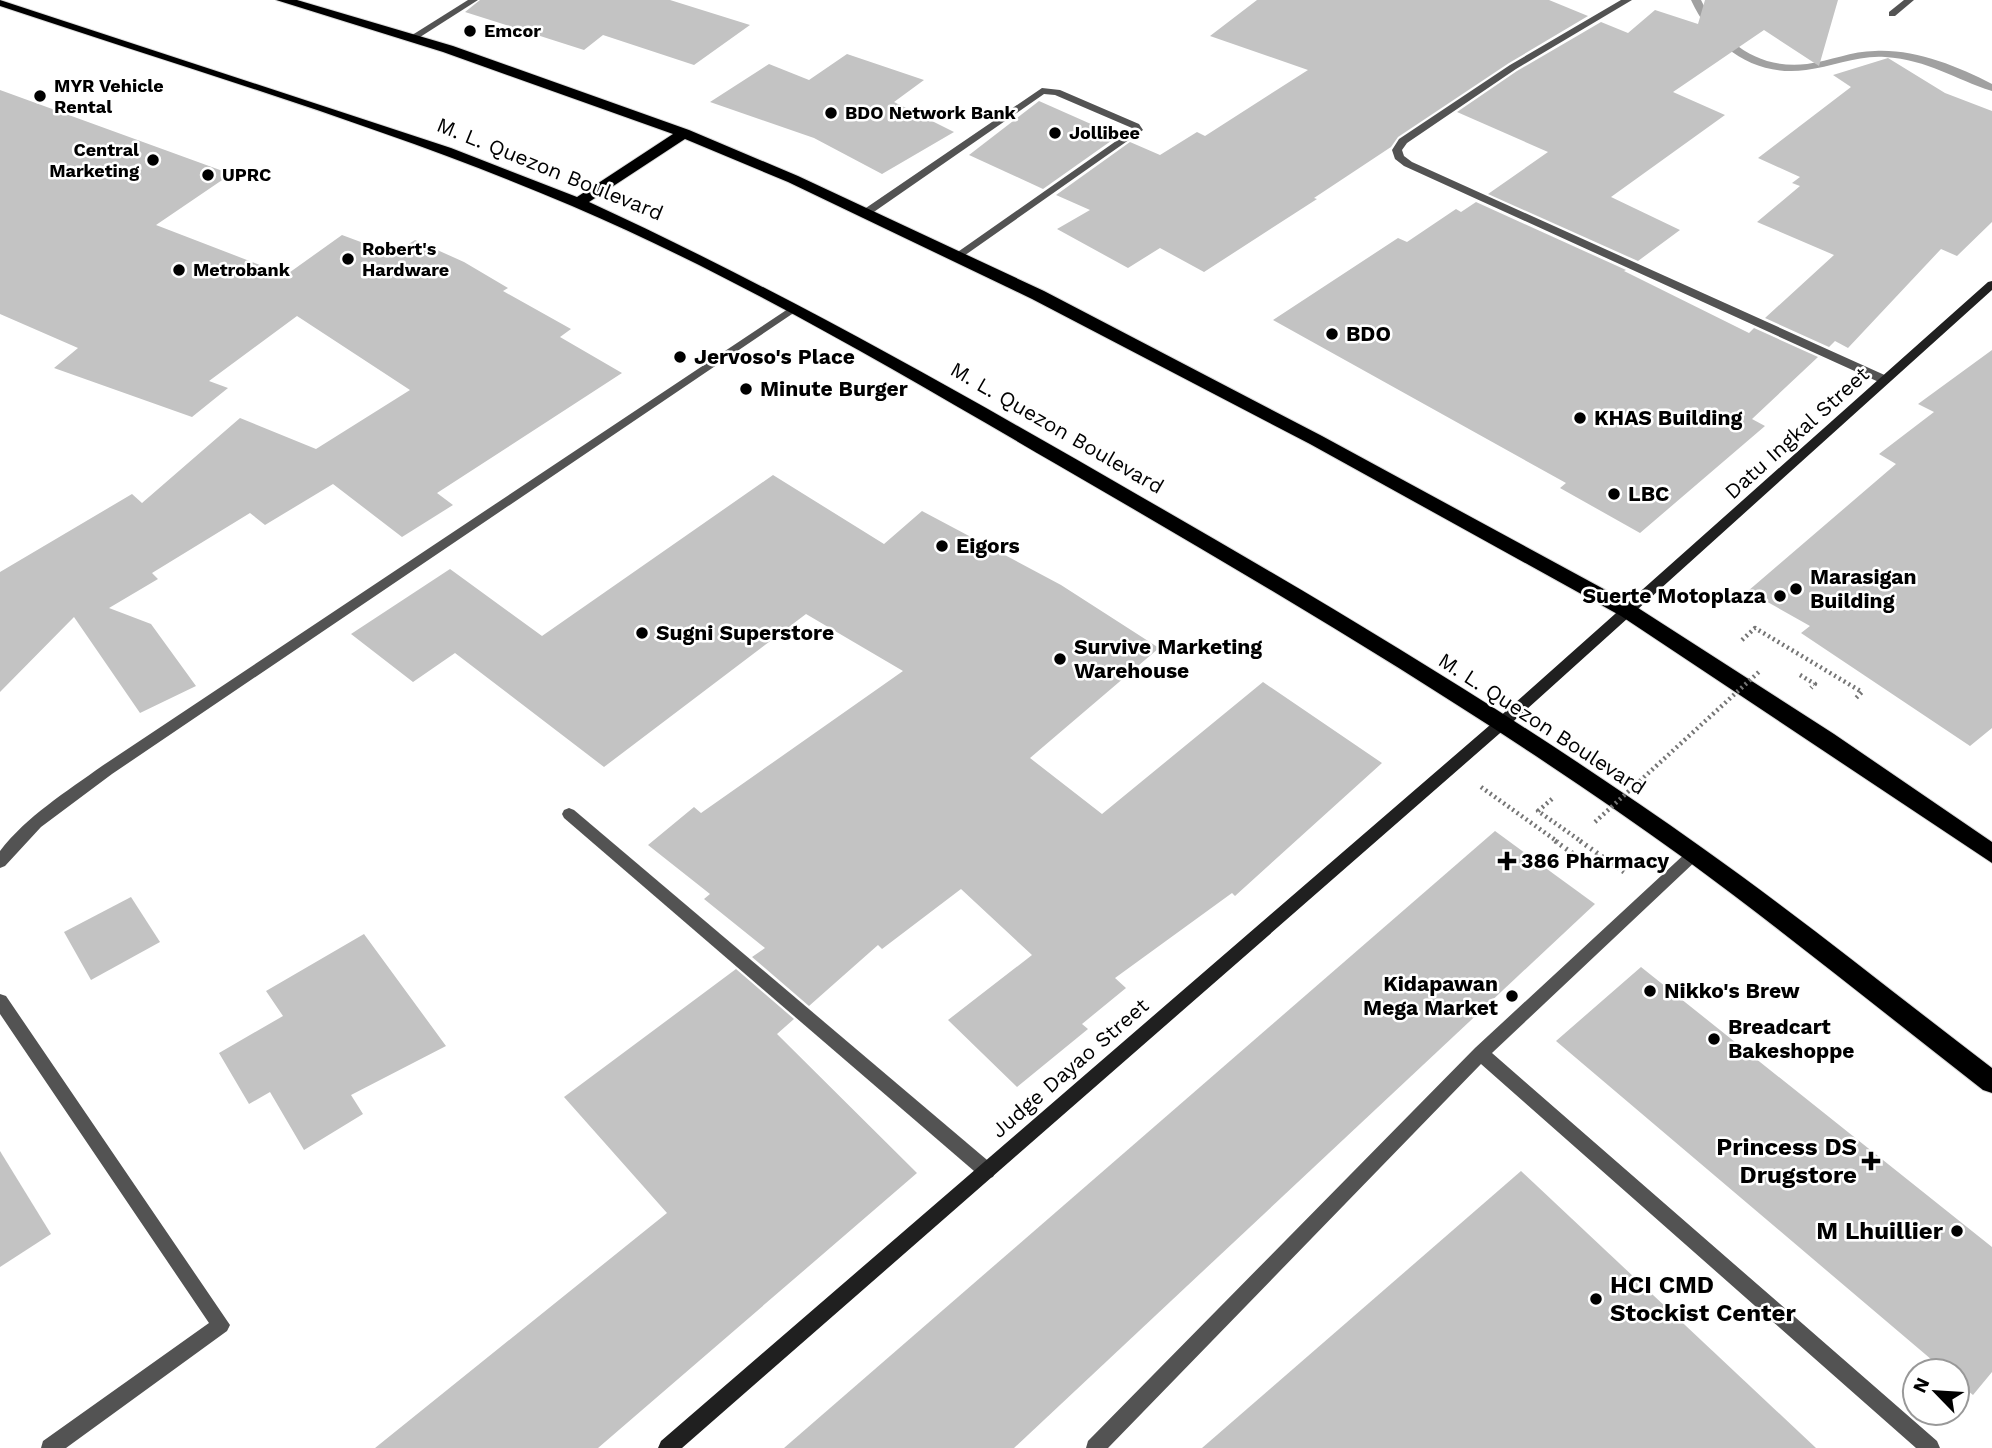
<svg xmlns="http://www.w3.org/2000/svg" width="1992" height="1448" font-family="'Work Sans',sans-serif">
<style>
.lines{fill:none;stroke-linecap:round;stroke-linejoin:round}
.stream{fill:#a1a1a1;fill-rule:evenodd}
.building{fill:#c3c3c3}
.highway-casing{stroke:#dbdbdb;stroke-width:2}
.path-far1{stroke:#757575;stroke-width:4.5;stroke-dasharray:2 3.5;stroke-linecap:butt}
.path{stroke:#757575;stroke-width:5;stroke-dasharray:2 4.5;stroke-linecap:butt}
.lane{fill:#535353;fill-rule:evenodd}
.street{fill:#535353;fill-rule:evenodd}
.secondary{fill:#202020;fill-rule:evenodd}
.highway{fill:#000;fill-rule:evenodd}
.path-bridge{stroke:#757575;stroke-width:4.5;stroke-dasharray:2 3.5;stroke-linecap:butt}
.poi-dot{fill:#000;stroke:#fff;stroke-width:2.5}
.labels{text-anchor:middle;stroke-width:5;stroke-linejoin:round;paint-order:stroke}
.far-poi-label{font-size:18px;font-weight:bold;fill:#000;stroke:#fff;text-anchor:start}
.street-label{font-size:21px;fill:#000;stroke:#fff}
.poi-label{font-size:21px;font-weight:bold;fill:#000;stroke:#fff;text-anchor:start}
.near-poi-label{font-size:24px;font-weight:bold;fill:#000;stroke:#fff;text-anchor:end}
</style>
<rect width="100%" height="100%" fill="#fff"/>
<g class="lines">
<path class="stream" d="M1691,0H1701C1721,42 1759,70 1807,64C1830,61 1852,51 1875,51C1915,49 1957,66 1992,84V91C1954,79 1929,60 1885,57C1858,55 1832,67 1806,70C1753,77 1712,46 1691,0Z"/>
</g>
<g class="building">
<path d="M480,0H670L750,25L694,65L603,35L584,50L465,12Z"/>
<path d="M1257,0H1549L1588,16L1509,63L1398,137L1391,147L1314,198L1317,199L1204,272L1160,248L1128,268L1057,229L1090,210L1056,195L1130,142L1160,155L1197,132L1205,136L1308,70L1210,36Z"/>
<path d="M1705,0H1838L1819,66L1764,30L1673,92L1725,115L1611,197L1680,230L1638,261L1488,194L1548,152L1457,112L1517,71L1601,22L1628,33L1655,10L1698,24Z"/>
<path d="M847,54L924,80L894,102L954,132L882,174L814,138L710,102L769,64L809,80Z"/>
<path d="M1888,58L1945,93L1992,111V222L1957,256L1941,249L1848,348L1835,341L1829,347L1765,318L1834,255L1757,222L1800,186L1792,183L1800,177L1758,158L1851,87L1833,75Z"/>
<path d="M0,90L231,174L156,225L286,275L342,235L393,254L415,240L464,262L508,288L503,291L571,329L560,337L622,373L437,493L453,505L402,537L333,484L265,525L250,513L152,573L158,579L109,608L151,624L196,686L140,713L74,617L0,692V572L132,494L142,503L240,418L316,449L410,390L297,316L209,381L228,388L192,417L54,368L78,348L0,314Z"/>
<path d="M1039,101L1118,136L1043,189L969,155Z"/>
<path d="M1476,202L1626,270L1624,271L1749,333L1754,328L1818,357L1752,419L1765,426L1640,533L1560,488L1566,483L1273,320L1398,238L1407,242L1456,209L1461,212Z"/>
<path d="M1992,350V728L1970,746L1801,633L1810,626L1748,591L1896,464L1879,454L1934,412L1918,404Z"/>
<path d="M773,475L884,544L922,511L1061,585L1159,648L1030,758L1102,814L1263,682L1382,763L1235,896L1232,893L1115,978L1126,988L1082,1024L1088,1029L1017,1087L948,1020L1032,955L961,889L882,949L878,945L809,1006L752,957L765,948L704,899L710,894L648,845L694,807L701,813L903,671L806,614L604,767L455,653L413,682L351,634L450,569L542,636Z"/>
<path d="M1495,831L1595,904L1014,1448H784Z"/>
<path d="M131,897L160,942L91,980L64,932Z"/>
<path d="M364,934L446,1046L351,1095L363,1114L304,1150L270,1092L249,1104L219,1053L283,1016L266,991Z"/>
<path d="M1641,967L1992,1247V1372L1973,1395L1957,1382V1371H1945L1556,1041Z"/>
<path d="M736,969L794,1019L777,1034L917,1173L598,1448H375L667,1213L564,1097Z"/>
<path d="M0,1151L51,1234L0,1267Z"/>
<path d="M1521,1171L1816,1448H1202Z"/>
</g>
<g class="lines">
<defs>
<path id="highway" d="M0,0L451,148L577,197L673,134L443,52L276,0H297L453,46L689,130L798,176L1044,291L1322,436L1635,606L1834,734L1992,842V863L1621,616L1310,444L1032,299L788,182L685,139L589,202C778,289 958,391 1138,495C1330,605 1521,719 1701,847C1800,917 1895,994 1992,1068V1093L1983,1090C1884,1013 1786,933 1685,859C1484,714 1270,588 1056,464C898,372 740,278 572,206C387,127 191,70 0,6Z"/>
</defs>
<use href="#highway" class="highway-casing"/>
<g class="path-far1">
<path d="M1742,640L1755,628L1862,692L1855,699"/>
<path d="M1800,675L1815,684L1811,688"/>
<path d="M1481,787L1558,842"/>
<path d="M1552,799L1538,811L1582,842"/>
</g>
<g class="path">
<path d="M1555,841L1588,864L1598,854"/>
<path d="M1580,841L1624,872"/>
</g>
<g class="lane">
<path d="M1904,0H1914L1895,16H1889V12Z"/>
<path d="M1042,88L1060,90L1139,124L1143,130L961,258H953L952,256L1129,132L1132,128L1055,95L1044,94L868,216H860V212Z"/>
<path d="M794,305L800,308L798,310L112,774L41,827L5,866L0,868V851C27,816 66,792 102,766Z"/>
<path d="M569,808L574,810L993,1165L996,1171L993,1177L987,1179L981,1177L564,818L562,814L564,810Z"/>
<path d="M1694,848L1699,850L1701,854L1699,858L1492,1053L1937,1441L1940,1448H1916L1481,1064L1108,1448H1086L1088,1441L1475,1048L1689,850Z"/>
<path d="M0,994L6,996L230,1325L227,1331L66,1448H41L43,1441L209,1323L0,1014Z"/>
</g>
<g class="street">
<path d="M468,0H478L417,39L409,37Z"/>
<path d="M1621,0H1632L1516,69L1407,143L1402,150L1404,156L1412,162L1889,377V383H1881L1404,166L1395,159L1392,150L1399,139L1510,65Z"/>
</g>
<path class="secondary" d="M1992,281V290L1507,727L682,1448H658L661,1441L1497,719L1988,282Z"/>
<use href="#highway" class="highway"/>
<path class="path-bridge" d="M1595,822L1761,670"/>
</g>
<g class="poi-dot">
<circle cx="470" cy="31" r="7"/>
<circle cx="40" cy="96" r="7"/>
<circle cx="831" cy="113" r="7"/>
<circle cx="1055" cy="133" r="7"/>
<circle cx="153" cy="160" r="7"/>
<circle cx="208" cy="175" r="7"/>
<circle cx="348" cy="259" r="7"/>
<circle cx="179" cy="270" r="7"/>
<circle cx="1332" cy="334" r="7"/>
<circle cx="680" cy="357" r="7"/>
<circle cx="746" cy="389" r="7"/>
<circle cx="1580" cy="418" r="7"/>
<circle cx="1614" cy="494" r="7"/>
<circle cx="942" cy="546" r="7"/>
<circle cx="1796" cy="589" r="7"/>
<circle cx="1780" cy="596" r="7"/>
<circle cx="642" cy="633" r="7"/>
<circle cx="1060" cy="659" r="7"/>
<path d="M1503.5 850.5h7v7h7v7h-7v7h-7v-7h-7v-7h7z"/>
<circle cx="1650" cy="991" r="7"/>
<circle cx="1512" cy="996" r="7"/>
<circle cx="1714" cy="1039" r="7"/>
<path d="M1867.5 1150.5h7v7h7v7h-7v7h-7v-7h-7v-7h7z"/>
<circle cx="1957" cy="1231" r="7"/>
<circle cx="1596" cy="1299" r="7"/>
</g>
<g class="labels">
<g class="far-poi-label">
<text x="484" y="37">Emcor</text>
<text x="54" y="92">MYR Vehicle<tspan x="54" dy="21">Rental</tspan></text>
<text x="845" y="119">BDO Network Bank</text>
<text x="1069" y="139">Jollibee</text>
<text x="139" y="156" text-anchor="end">Central<tspan x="139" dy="21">Marketing</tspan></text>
<text x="222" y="181">UPRC</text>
<text x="362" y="255">Robert's<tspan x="362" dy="21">Hardware</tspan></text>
<text x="193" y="276">Metrobank</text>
</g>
<g class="street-label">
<text transform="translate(550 169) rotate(22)" y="7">M. L. Quezon Boulevard</text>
<text transform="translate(1057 428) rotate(30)" y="7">M. L. Quezon Boulevard</text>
<text transform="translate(1797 433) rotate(-42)" y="7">Datu Ingkal Street</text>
<text transform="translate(1542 724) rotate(33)" y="7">M. L. Quezon Boulevard</text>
<text transform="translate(1070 1068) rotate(-41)" y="7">Judge Dayao Street</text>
</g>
<g class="poi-label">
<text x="1346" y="341">BDO</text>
<text x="694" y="364">Jervoso's Place</text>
<text x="760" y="396">Minute Burger</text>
<text x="1594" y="425">KHAS Building</text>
<text x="1628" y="501">LBC</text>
<text x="956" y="553">Eigors</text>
<text x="1810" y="584">Marasigan<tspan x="1810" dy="24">Building</tspan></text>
<text x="1766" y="603" text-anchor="end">Suerte Motoplaza</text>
<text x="656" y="640">Sugni Superstore</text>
<text x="1074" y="654">Survive Marketing<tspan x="1074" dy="24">Warehouse</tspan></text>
<text x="1521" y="868">386 Pharmacy</text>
<text x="1498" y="991" text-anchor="end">Kidapawan<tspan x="1498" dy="24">Mega Market</tspan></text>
<text x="1664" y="998">Nikko's Brew</text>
<text x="1728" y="1034">Breadcart<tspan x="1728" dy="24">Bakeshoppe</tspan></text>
</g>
<g class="near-poi-label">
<text x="1857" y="1155">Princess DS<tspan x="1857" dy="28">Drugstore</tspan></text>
<text x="1943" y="1239">M Lhuillier</text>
<text x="1610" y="1293" text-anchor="start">HCI CMD<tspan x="1610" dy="28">Stockist Center</tspan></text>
</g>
</g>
<g transform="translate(1936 1392) rotate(295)"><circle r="33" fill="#ffffff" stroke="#999999" stroke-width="2"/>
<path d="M0-5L12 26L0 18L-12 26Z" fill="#000000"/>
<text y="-10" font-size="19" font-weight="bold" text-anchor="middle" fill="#000000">N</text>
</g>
</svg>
